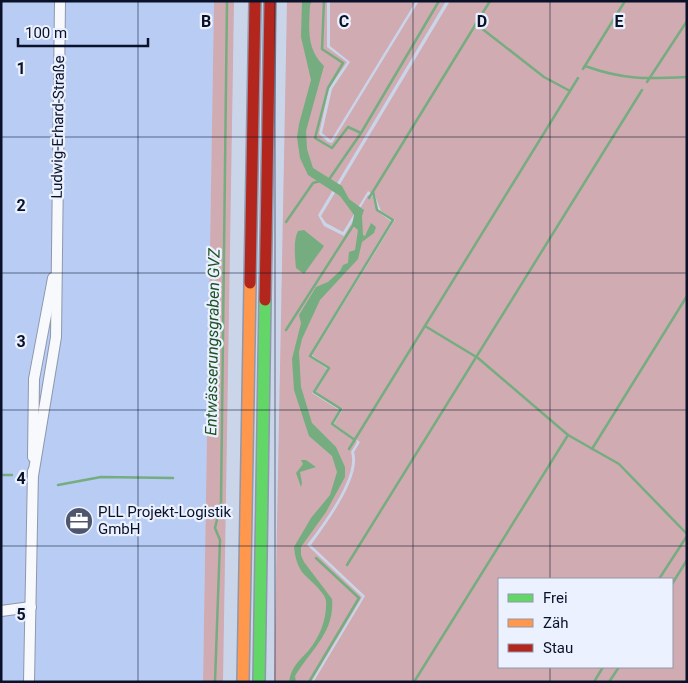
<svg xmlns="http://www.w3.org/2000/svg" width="688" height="683" font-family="Roboto,sans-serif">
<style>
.built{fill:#b8ccf4}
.green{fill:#d0abb1;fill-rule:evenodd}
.water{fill:#75ad80}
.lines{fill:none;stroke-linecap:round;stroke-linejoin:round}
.stream{stroke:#75ad80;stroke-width:2.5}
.street-casing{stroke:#8e97ac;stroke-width:12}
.fast-casing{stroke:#8e97ac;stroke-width:14}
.slow-casing{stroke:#8e97ac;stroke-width:14}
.jam-casing{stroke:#8e97ac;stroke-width:14}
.street{stroke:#f7f9fc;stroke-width:10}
.fast{stroke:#63d668;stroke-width:11}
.slow{stroke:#ff974d;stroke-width:11}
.jam{stroke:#b3261e;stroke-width:11}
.grid{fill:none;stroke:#091229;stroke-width:1;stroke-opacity:0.55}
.labels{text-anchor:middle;stroke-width:4.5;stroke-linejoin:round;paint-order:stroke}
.street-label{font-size:15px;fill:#091229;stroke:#ebf1ff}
.poi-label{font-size:15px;fill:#091229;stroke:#ebf1ff;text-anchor:start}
.water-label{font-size:16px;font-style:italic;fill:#1e5321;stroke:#ebf1ff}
.grid-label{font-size:16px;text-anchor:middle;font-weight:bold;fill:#091229;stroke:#ebf1ff;stroke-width:4.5;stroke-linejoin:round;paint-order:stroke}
</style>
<rect width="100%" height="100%" fill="#cbd5ea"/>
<path class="built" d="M1,1H214L203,682H1Z"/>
<g class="green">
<path d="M214,1H234L223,682H203Z"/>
<path d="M287,1H327V47L347,62L329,88L319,134L328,142L332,143L419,1H446L318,215L324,226L344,236L368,195L373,197C375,211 380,214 391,221L309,356L327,369L312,393L339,410L331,425L357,442L351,452C359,477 322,525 307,545L362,597L311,682H274Z"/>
<path d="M330,1H416L331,140L322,133L332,89L350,62L330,46Z"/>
<path d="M450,1H687V682L314,681L365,596L311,545C325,525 362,477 354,452L360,442L334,424L343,409L315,393L330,368L312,355L395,220L381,211L375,196L368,191L343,232L326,223L321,216ZM499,579H672V667H499Z"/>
</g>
<g class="water">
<path d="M302,1H312L310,5C309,27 306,49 324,66L306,131L307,149L313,168L342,186L349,199L364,210L362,216L363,235L365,236L371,223L376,227L374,233L362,242L358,259L320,300L302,339L299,352L301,387L312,423L336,447L345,467V477L326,512L301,547V555L304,562L332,599C335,632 311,650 295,676L296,682H289C291,667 299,661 309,650C320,636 327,619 326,601C326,593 307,578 302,572C297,564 295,557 294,547L311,518L330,495L337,472L332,456L309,436L294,390L292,359L301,323L299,315L316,287L328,282L340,271L343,265L348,263L349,252L355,250L358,230L352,225L354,215L340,196L308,175L300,158L297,137L299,124L311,80L301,37Z"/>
<path d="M304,230L324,246L304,274L296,268C295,257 293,240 298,231Z"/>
<path d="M301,460H306L316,467L300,472L302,483L301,487L296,473L303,464Z"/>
</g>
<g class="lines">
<g class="stream">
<path d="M324,1L322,49L343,63L328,88L315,138L332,148L348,127L361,133"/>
<path d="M476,24L544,77L570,91"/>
<path d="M585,66C624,80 646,79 687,77"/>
<path d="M583,69L625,1"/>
<path d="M647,82L687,21"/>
<path d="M330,178L361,133L439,1"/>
<path d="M369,198L490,1"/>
<path d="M286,222L313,183L320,181"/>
<path d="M425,326L478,358L568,435L619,464L687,534"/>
<path d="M286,330L354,224"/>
<path d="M355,440L332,424L341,409L314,392L329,368L310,356L393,220L377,210L373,192"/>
<path d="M349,449L578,78"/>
<path d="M592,449L687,296"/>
<path d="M1,475H12"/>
<path d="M58,485L101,477L173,478"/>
<path d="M347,565L642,90"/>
<path d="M659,579L687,536"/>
<path d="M672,584L687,560"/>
<path d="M215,682L220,540L215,528L221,503L227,1"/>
<path d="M309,682L359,598L316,558"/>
<path d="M414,682L568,435"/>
<path d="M594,682L603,667"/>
<path d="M609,682L619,667"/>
</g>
<defs>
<g id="street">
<path d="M33,457L34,379L53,278"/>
<path d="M33,476L56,337L60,1"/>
<path d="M1,611L31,607"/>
<path d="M29,682L33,471"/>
</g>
<path id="fast" d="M259,682L265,300"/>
<path id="slow" d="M243,682L250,283"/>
<g id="jam">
<path d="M250,283L255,1"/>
<path d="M265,300L270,1"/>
</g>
</defs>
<use href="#street" class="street-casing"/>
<use href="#fast" class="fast-casing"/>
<use href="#slow" class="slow-casing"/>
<use href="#jam" class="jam-casing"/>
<use href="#street" class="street"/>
<use href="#fast" class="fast"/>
<use href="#slow" class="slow"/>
<use href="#jam" class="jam"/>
</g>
<path class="grid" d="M138,1V682M275,1V682M413,1V682M550,1V579M1,137H687M1,273H687M1,410H687M1,546H687M550,667V682"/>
<defs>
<symbol id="office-disc" viewBox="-11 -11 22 22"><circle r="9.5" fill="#4d566d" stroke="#ebf1ff"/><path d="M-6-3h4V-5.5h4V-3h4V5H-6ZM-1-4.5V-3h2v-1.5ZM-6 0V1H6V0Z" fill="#fff"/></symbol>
</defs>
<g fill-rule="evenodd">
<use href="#office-disc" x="63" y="505" width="32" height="32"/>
</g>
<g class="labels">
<g class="street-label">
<text transform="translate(58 127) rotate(-89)" y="5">Ludwig-Erhard-Straße</text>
</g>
<g class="poi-label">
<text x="98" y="517">PLL Projekt-Logistik<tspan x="98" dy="17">GmbH</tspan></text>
</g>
<g class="water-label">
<text transform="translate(212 342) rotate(-89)" y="6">Entwässerungsgraben GVZ</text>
</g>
</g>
<g class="grid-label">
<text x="206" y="27">B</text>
<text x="344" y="27">C</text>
<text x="482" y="27">D</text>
<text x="619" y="27">E</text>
<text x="21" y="74">1</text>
<text x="21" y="211">2</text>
<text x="21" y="347">3</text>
<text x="21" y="484">4</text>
<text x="21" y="620">5</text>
</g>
<rect width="688" height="683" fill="none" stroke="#091229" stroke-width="5"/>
<rect x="498" y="578" width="175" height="90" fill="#ebf1ff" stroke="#9198a9"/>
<rect x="508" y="594" width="25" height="8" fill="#63d668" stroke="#9198a9"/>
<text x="543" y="603" font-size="15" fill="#091229">Frei</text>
<rect x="508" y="619" width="25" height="8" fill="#ff974d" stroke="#9198a9"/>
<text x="543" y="628" font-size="15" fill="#091229">Zäh</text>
<rect x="508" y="644" width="25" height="8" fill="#b3261e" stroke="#9198a9"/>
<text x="543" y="653" font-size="15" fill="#091229">Stau</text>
<path d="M18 38v8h130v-8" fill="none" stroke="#091229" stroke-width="2.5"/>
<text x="25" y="38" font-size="15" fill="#091229" stroke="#ebf1ff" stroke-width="4" paint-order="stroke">100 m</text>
</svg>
